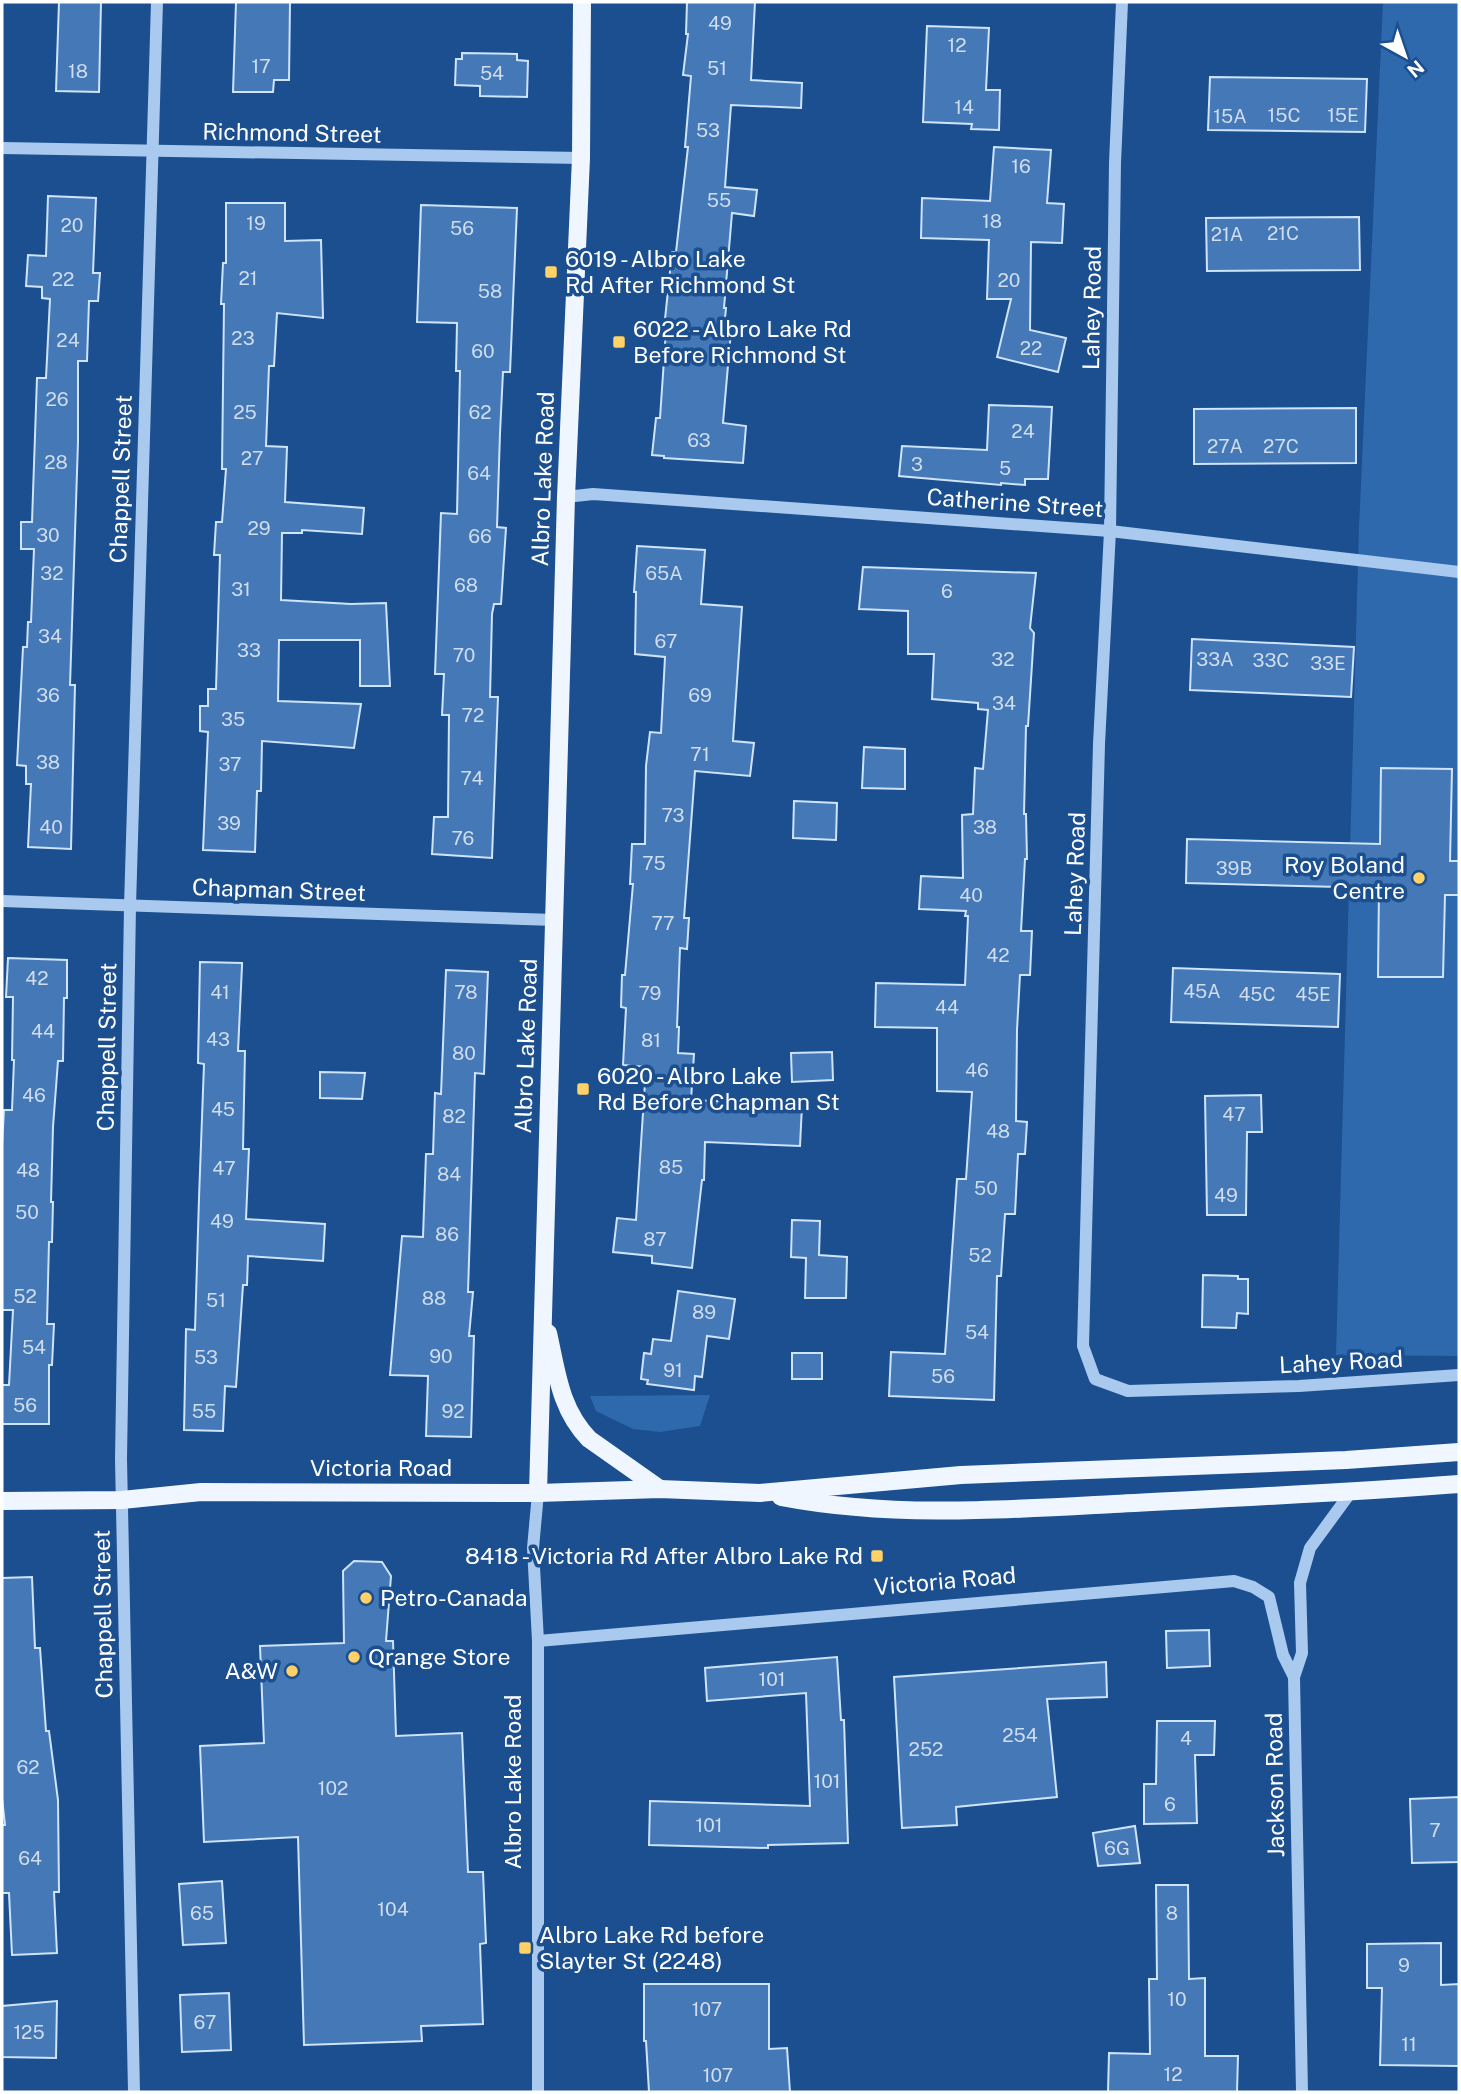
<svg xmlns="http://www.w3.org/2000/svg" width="1461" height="2094" font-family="'Public Sans',sans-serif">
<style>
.green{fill:#2e69ad}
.building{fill:#4478b7;stroke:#cfe3fa;stroke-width:2}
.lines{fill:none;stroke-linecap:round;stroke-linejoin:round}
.minor{stroke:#a9c9ee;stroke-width:12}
.major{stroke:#f0f6ff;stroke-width:18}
.poi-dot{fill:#ffd166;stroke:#1b4f8f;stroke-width:2.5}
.labels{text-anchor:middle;stroke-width:7;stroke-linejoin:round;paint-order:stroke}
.number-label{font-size:19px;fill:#d0dded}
.street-label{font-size:23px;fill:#fff;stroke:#1b4f8f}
.poi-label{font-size:23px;fill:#fff;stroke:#1b4f8f;text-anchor:start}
</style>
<rect width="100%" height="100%" fill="#1b4f8f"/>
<g class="green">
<path d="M1383,2H1459V1356L1336,1355L1359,527Z"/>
<path d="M710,1395L700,1426L660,1432L633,1429L596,1411L590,1396Z"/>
</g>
<g class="building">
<path d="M59,2H101L99,92L56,91Z"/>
<path d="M236,2H290L289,80H274L273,92H233Z"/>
<path d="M687,2H755L751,80L802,83L801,108L731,105L725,187L757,190L754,216L732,213L724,308H726L724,330L731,331L723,423L746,426L743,463L664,458V456L652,455L656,418H660L666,330L664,329L672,252H676L688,147H685L691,76L683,75L688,34H686Z"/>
<path d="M927,26L989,28L986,90H1000L999,130L971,129L972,124L923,122Z"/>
<path d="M462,53L517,54V60L528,61L527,97L480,96V86L455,85L456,59H462Z"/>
<path d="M1210,77L1367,79L1365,132L1208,130Z"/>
<path d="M994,147L1051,150L1047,203L1064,204L1062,243L1031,242L1030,330L1066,338L1058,372L997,357L1011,299H987L989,240L921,238L922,198L990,201Z"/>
<path d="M48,196L96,198L93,273H100L98,301H89L87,361H78V442L70,685H75L71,849L28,847L31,784H26V766L17,765L23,647H27L28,622H31L34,549H21V522H32L37,378H46L50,299L42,298V287L26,286L28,255L46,256Z"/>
<path d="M226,203H285V241L321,240L323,318L277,313L274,366H269L266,446L287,447L285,502L364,508L362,534L302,530V533H282L281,600L351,604L386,603L390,686H360V640H279L278,701L361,704L354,748L262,741L261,791H257L255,852L203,850L208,732L200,731V706H208V689H216L220,555H214L216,522H222L226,469H222L224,304H221L223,263H226Z"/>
<path d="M421,205L517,208L510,372H503L500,433L497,527L506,528L501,604H494L492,614L490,697H498L492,858L432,854L434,817H448L449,715H442L444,674H435L441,513L457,514L460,371H456L457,323L417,322Z"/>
<path d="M1359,217L1360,270L1207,271L1206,218Z"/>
<path d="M989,405L1052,407L1048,479H1025V485L1001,483V485L899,476L902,446L987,450Z"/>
<path d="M1356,408V463L1194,464V409Z"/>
<path d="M637,546L705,550L701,604L742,607L733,741L754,743L750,776L695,771L684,918H689L687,949L680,948L677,1027H679L678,1053L694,1054L691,1100L802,1105L800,1146L705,1142L704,1180H702L692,1268L652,1263V1256L613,1252L617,1218L636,1220L646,1067L623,1065L626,1008L621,1007L622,975H625L633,884H630L632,844H645L646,766L650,732L661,733L665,657L635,654L636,592H634Z"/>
<path d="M863,567L1036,573L1030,628L1034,633L1028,726H1026L1024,814H1026L1027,859H1025L1021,931H1032L1030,975H1020L1017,1030L1016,1121L1027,1122L1025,1154H1018L1015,1214H1005L1001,1276H997L994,1400L889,1396L891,1352L945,1354L957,1179H966L972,1092L937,1091V1028L875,1027L876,983L965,985L968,916H965L966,911L919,909L921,876L963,878L962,815L973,814L975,768L983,769L988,710L978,709V703L932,699L934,654H908V611L859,609Z"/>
<path d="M1192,639L1354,647L1351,697L1190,690Z"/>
<path d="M864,747L905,749V789L862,788Z"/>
<path d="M1381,768L1452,769L1450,861H1459V895H1445L1443,977H1378L1379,888L1186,883L1187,839L1380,844Z"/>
<path d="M794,801L837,803L836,840L793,838Z"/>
<path d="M8,958L67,960V998H64L63,1061H58L53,1127L51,1202H53L52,1242H49L47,1324H54L52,1365H49V1424H2V1385H9L13,1310H2V1145L4,1110H12L14,1060H12L13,997H6Z"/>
<path d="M200,962L242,963V966L238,1051H245L243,1149H249L246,1219L325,1224L323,1261L248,1256L247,1285H243L236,1387L225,1386L223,1431L184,1430L186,1329L195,1330L199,1198L204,1064L198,1063Z"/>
<path d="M1173,968L1340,974L1338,1027L1171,1022Z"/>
<path d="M446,970L488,972L484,1074L475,1073L468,1292H473L469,1336H474L471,1437L426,1436L428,1376L390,1375L402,1236L423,1237L426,1154H433L435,1093L441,1094Z"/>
<path d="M832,1052L833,1080L792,1082L791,1053Z"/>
<path d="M320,1072L365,1073L362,1099L320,1098Z"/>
<path d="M1261,1095L1262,1132H1247L1246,1215H1207L1205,1096Z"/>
<path d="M792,1220L820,1221L819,1255L847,1257L846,1298H805L806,1258L791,1257Z"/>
<path d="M1203,1275L1238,1276V1279H1248V1314L1237,1313L1236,1328L1202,1327Z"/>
<path d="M678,1291L735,1299L729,1339L707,1336L702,1377L695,1376L694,1390L647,1384L648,1380L641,1379L644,1353L651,1354L653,1339L671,1341Z"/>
<rect x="792" y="1353" width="30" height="26"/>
<path d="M354,1561L382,1562L391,1576L386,1641H393L396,1736L462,1733L468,1872H483L486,1943L480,1944L483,2024L421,2026L422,2041L304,2045L298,1837L204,1842L200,1746L264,1743L260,1646L344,1643L343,1571Z"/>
<path d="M32,1577L35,1648H40L46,1731H49L58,1800L59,1892H54L57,1953L12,1955L9,1893H2V1825H5L2,1798V1578Z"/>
<path d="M1209,1630L1210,1666L1167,1668L1166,1631Z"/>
<path d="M837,1657L841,1720H844L848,1843L768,1845V1848L649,1845L650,1801L810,1806L806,1693L707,1701L705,1668Z"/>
<path d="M1106,1662L1107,1697L1047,1699L1057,1797L956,1807L957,1825L902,1828L894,1677Z"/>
<path d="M1157,1721H1215L1214,1755H1195L1197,1823L1144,1824V1784H1156Z"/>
<path d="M1459,1797V1862L1412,1863L1410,1799Z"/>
<path d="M1135,1826L1140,1863L1098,1866L1093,1833Z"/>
<path d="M222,1881L226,1943L183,1945L179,1884Z"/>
<path d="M1156,1885H1188L1189,1979L1205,1978V2056H1238L1237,2092H1108L1109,2053L1150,2054L1149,1979H1157Z"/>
<path d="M1441,1943V1985L1459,1984V2066L1380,2065L1382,1988H1367V1944Z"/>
<path d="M644,1984H769V2049L787,2048L790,2092H649L646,2041H644Z"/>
<path d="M229,1993L231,2050L182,2052L180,1995Z"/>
<path d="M57,2001L56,2058L2,2057V2006Z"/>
</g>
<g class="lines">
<g class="minor">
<path d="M1122,2L1115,163L1110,531L1099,744L1083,1346L1095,1379L1128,1391L1299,1386L1459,1375"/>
<path d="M2,148L581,158"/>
<path d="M566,497L593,494L1110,531L1459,572"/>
<path d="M2,901L555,920"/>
<path d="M538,1493L533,1548L538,1641V2092"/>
<path d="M538,1641L1234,1581L1253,1587L1269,1597L1283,1655L1294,1677"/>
<path d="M134,2092L121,1459L130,906L157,2"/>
<path d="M1302,2092L1294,1677L1302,1653L1300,1583L1310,1548L1351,1492"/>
</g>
<g class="major">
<path d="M548,1333C557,1373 560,1409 589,1439L660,1489"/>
<path d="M538,1493L566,497L581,158L582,2"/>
<path d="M781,1497C890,1518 1004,1510 1114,1504C1229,1498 1344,1493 1459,1484"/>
<path d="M2,1501L122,1500L201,1492L538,1493L660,1489L760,1493L961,1475L1346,1460L1459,1452"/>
</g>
</g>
<g class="poi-dot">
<rect x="544" y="265" width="14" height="14" rx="3.5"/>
<rect x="612" y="335" width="14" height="14" rx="3.5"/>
<circle cx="1419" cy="878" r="7"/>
<rect x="576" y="1082" width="14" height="14" rx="3.5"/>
<rect x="870" y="1549" width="14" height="14" rx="3.5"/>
<circle cx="366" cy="1598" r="7"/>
<circle cx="354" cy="1657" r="7"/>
<circle cx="292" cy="1671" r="7"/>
<rect x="518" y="1941" width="14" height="14" rx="3.5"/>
</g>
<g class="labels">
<g class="number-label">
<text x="720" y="30">49</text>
<text x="957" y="52">12</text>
<text x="261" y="73">17</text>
<text x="717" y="75">51</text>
<text x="78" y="78">18</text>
<text x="492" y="80">54</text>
<text x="964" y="114">14</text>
<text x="1284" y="122">15C</text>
<text x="1343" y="122">15E</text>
<text x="1230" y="123">15A</text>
<text x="708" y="137">53</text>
<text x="1021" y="173">16</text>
<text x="719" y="207">55</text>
<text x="992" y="228">18</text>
<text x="256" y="230">19</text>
<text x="72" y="232">20</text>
<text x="462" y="235">56</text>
<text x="1283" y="240">21C</text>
<text x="1227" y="241">21A</text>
<text x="248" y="285">21</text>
<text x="63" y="286">22</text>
<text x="1009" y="287">20</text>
<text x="490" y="298">58</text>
<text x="243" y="345">23</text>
<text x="68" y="347">24</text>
<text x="1031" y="355">22</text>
<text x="483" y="358">60</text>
<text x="57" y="406">26</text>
<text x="245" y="419">25</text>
<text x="480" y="419">62</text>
<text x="1023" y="438">24</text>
<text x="699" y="447">63</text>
<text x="1225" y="453">27A</text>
<text x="1281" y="453">27C</text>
<text x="252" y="465">27</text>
<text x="56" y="469">28</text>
<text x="917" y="471">3</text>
<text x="1005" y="475">5</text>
<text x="479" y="480">64</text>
<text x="259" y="535">29</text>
<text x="48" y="542">30</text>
<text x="480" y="543">66</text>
<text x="52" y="580">32</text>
<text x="664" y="580">65A</text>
<text x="466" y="592">68</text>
<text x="241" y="596">31</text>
<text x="947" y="598">6</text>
<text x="50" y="643">34</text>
<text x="666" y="648">67</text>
<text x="249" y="657">33</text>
<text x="464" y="662">70</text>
<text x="1003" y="666">32</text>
<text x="1215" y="666">33A</text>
<text x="1271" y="667">33C</text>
<text x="1328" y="670">33E</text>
<text x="48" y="702">36</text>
<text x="700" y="702">69</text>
<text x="1004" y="710">34</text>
<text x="473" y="722">72</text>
<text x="233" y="726">35</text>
<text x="700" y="761">71</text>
<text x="48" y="769">38</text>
<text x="230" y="771">37</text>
<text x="472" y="785">74</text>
<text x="673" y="822">73</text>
<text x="229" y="830">39</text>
<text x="51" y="834">40</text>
<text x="985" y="834">38</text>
<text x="463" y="845">76</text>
<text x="654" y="870">75</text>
<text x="1234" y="875">39B</text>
<text x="971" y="902">40</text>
<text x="663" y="930">77</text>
<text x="998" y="962">42</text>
<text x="37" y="985">42</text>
<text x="1202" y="998">45A</text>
<text x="220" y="999">41</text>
<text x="466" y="999">78</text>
<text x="650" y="1000">79</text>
<text x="1257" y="1001">45C</text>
<text x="1313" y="1001">45E</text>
<text x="947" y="1014">44</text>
<text x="43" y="1038">44</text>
<text x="218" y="1046">43</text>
<text x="651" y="1047">81</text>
<text x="464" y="1060">80</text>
<text x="977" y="1077">46</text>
<text x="34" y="1102">46</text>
<text x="223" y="1116">45</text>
<text x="1234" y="1121">47</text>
<text x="454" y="1123">82</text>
<text x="998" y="1138">48</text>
<text x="671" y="1174">85</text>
<text x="224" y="1175">47</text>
<text x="28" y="1177">48</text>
<text x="449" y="1181">84</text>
<text x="986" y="1195">50</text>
<text x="1226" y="1202">49</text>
<text x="27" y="1219">50</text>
<text x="222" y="1228">49</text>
<text x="447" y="1241">86</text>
<text x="655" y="1246">87</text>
<text x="980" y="1262">52</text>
<text x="25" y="1303">52</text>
<text x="434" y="1305">88</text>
<text x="216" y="1307">51</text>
<text x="704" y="1319">89</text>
<text x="977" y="1339">54</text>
<text x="34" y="1354">54</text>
<text x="441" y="1363">90</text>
<text x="206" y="1364">53</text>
<text x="673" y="1377">91</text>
<text x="943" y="1383">56</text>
<text x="25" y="1412">56</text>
<text x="204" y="1418">55</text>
<text x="453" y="1418">92</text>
<text x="772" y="1686">101</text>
<text x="1020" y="1742">254</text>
<text x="1186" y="1745">4</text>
<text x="926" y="1756">252</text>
<text x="28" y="1774">62</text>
<text x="827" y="1788">101</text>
<text x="333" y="1795">102</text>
<text x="1170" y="1811">6</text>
<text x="709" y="1832">101</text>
<text x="1435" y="1837">7</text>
<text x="1117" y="1855">6G</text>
<text x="30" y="1865">64</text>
<text x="393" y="1916">104</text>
<text x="202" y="1920">65</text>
<text x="1172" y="1920">8</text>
<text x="1404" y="1972">9</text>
<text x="1177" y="2006">10</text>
<text x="707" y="2016">107</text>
<text x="205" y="2029">67</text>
<text x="29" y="2039">125</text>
<text x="1409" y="2051">11</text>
<text x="1173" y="2081">12</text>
<text x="718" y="2082">107</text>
</g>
<g class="street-label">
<text transform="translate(292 133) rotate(1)" y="8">Richmond Street</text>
<text transform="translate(1092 308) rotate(-89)" y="8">Lahey Road</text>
<text transform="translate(121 479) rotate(-88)" y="8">Chappell Street</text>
<text transform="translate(543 479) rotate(-88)" y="8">Albro Lake Road</text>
<text transform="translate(1015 503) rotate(4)" y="8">Catherine Street</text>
<text transform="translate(1075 874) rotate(-88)" y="8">Lahey Road</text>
<text transform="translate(279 890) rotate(2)" y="8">Chapman Street</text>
<text transform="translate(526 1046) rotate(-88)" y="8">Albro Lake Road</text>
<text transform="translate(107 1047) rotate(-89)" y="8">Chappell Street</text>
<text transform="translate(1341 1362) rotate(-3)" y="8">Lahey Road</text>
<text x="381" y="1476">Victoria Road</text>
<text transform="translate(945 1581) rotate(-5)" y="8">Victoria Road</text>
<text transform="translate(103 1614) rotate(-91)" y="8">Chappell Street</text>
<text transform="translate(513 1782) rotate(-90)" y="8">Albro Lake Road</text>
<text transform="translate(1275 1785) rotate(-91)" y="8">Jackson Road</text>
</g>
<g class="poi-label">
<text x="565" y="267">6019 - Albro Lake<tspan x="565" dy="26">Rd After Richmond St</tspan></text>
<text x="633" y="337">6022 - Albro Lake Rd<tspan x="633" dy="26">Before Richmond St</tspan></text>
<text x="1405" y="873" text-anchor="end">Roy Boland<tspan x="1405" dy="26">Centre</tspan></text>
<text x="597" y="1084">6020 - Albro Lake<tspan x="597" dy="26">Rd Before Chapman St</tspan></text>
<text x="863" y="1564" text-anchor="end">8418 - Victoria Rd After Albro Lake Rd</text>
<text x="380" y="1606">Petro-Canada</text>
<text x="368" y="1665">Qrange Store</text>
<text x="278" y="1679" text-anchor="end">A&amp;W</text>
<text x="539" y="1943">Albro Lake Rd before<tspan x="539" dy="26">Slayter St (2248)</tspan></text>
</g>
</g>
<rect width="1461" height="2094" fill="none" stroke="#ffffff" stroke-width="7"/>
<g transform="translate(1405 56) rotate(140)" stroke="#1b4f8f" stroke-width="5" paint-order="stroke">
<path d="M0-5L12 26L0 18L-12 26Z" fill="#ffffff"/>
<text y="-10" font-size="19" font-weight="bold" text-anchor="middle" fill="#ffffff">N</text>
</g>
</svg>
